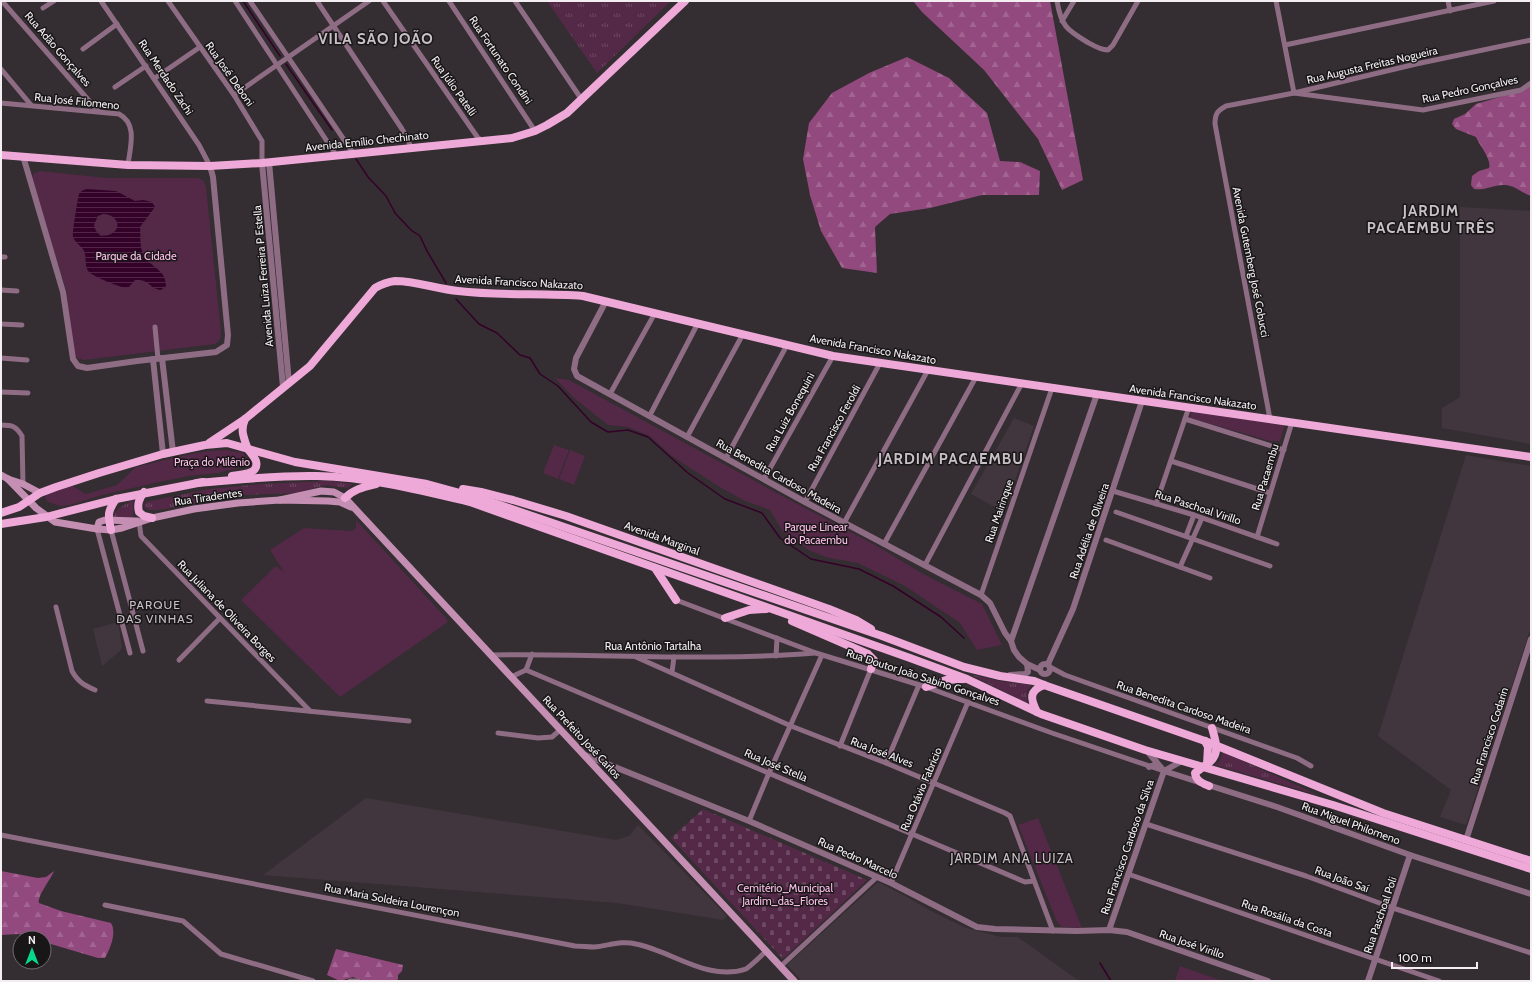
<svg xmlns="http://www.w3.org/2000/svg" width="1532" height="982" font-family="Cabin,sans-serif">
<style>
.built{fill:#42363e}
.grass{fill:url(#grass-tufts)}
.forest{fill:url(#forest-firs)}
.cemetery{fill:url(#cemetery-stones)}
.park{fill:#532947}
.water{fill:url(#water-rules);fill-rule:evenodd}
.lines{fill:none;stroke-linecap:round;stroke-linejoin:round}
.stream{stroke:#340129;stroke-width:1.5}
.minor{stroke:#8e6d84;stroke-width:5}
.tertiary{stroke:#8e6d84;stroke-width:6}
.secondary{stroke:#c48fb3;stroke-width:7}
.primary{stroke:#eea9d8;stroke-width:8}
.labels{text-anchor:middle;stroke-width:3;stroke-linejoin:round;paint-order:stroke}
.street-label{font-size:11px;fill:#f2eef1;stroke:#191618}
.park-label{font-size:11px;fill:#fec0ea;stroke:#191618}
.neighbourhood-label{font-size:12px;letter-spacing:1px;fill:#c8c0c5;stroke:#191618}
.quarter-label{font-size:13px;letter-spacing:1px;fill:#c8c0c5;stroke:#191618}
.district-label{font-size:15px;font-weight:bold;letter-spacing:1px;fill:#c8c0c5;stroke:#191618}
</style>
<defs>
<pattern id="grass-tufts" width="24" height="20" patternUnits="userSpaceOnUse"><rect width="24" height="20" fill="#532947"/><path d="M3 7l-1-3M5 7V3M7 7l1-3M15 17l-1-3M17 17v-4M19 17l1-3" fill="none" stroke="#6c4862"/></pattern>
<pattern id="forest-firs" width="22" height="20" patternUnits="userSpaceOnUse"><rect width="22" height="20" fill="#92497e"/><path d="M5 1l3.5 6h-7zM16 11l3.5 6h-7z" fill="#a26491"/></pattern>
<pattern id="cemetery-stones" width="16" height="16" patternUnits="userSpaceOnUse"><rect width="16" height="16" fill="#532947"/><path d="M2 7V4a2 2 0 0 1 4 0v3zM10 15v-3a2 2 0 0 1 4 0v3z" fill="#6c4862"/></pattern>
<pattern id="water-rules" width="6" height="5" patternUnits="userSpaceOnUse"><rect width="6" height="5" fill="#340129"/><path d="M0 2.5h6" fill="none" stroke="#522648"/></pattern>
</defs>
<rect width="100%" height="100%" fill="#342d31"/>
<g class="built">
<path d="M1460,207L1531,211V444L1442,428V408L1460,397Z"/>
<path d="M1014,418L1034,426L1004,512L971,494Z"/>
<path d="M1466,455L1531,466V627L1466,825L1440,817L1451,790L1378,736Z"/>
<path d="M118,622L122,647L120,651L102,666L93,629Z"/>
<path d="M366,798L616,840L629,836L638,825L727,916L723,920L617,903L263,875Z"/>
<path d="M878,882L907,897L929,910L966,928L1001,937H1018L1079,981H802L787,965Z"/>
</g>
<g class="grass">
<path d="M547,1H671L597,73Z"/>
<path d="M329,481L353,484L347,488L326,485L296,493L244,495L158,510H149L144,507L146,502L209,489L261,484Z"/>
<path d="M133,500V517L116,518L113,516C117,508 125,504 133,500Z"/>
<path d="M969,674L999,681L1031,685L1027,691V703Z"/>
<path d="M1223,752L1318,795L1215,765L1219,762Z"/>
</g>
<g class="forest">
<path d="M913,1H1050L1083,180L1062,190L1038,139L984,70L922,12Z"/>
<path d="M907,57L949,78L987,113L1000,161L1020,162L1040,171L1039,195H982L930,208L890,214L875,227L877,273L842,268L821,231L810,195L803,159L809,123L832,93L869,73Z"/>
<path d="M1531,83V196C1522,193 1514,185 1505,185C1494,184 1485,191 1474,189L1471,185L1472,176L1479,171L1489,168C1492,160 1480,146 1476,137L1456,129L1452,124L1454,119L1465,114L1476,104L1513,93Z"/>
<path d="M1,871L38,878L46,877L54,871C51,879 37,896 39,903L61,911L111,923C117,933 110,949 105,958H98L44,942V938H33L18,934L1,935Z"/>
<path d="M336,949L403,965L402,971L398,975V979L396,981H364L353,977L340,981L327,975Z"/>
</g>
<path class="cemetery" d="M703,809L867,880L783,959L671,838Z"/>
<g class="park">
<path d="M41,171L106,178H198L204,181L206,187L221,332C221,338 220,341 215,344L84,360L77,358L74,354L66,289L31,181L34,173Z"/>
<path d="M555,378L569,380L786,498L875,545L925,575L982,604L1002,645L977,650L960,623L905,586L858,563L825,557L809,550L783,532L770,510L743,500L718,486L672,456L650,436L628,427L608,425L574,398Z"/>
<path d="M1192,409L1283,424L1284,427L1280,441H1270L1190,418Z"/>
<path d="M554,445L569,450L558,479L543,473Z"/>
<path d="M226,450L243,453L246,458L243,467L218,473L189,476L159,482L102,495L70,505L60,506L48,502L45,498L46,495L71,485L86,494L117,485L136,467L186,455L208,451Z"/>
<path d="M570,450L585,456L574,485L559,479Z"/>
<path d="M356,520L446,618L448,622L340,697L241,600L276,566L284,572L270,550L304,528L352,531L356,528Z"/>
<path d="M1038,818L1082,928L1062,927L1057,922L1018,825Z"/>
<path d="M1180,966L1223,981H1175Z"/>
</g>
<path class="water" d="M87,189L116,191L135,201L143,200L152,202L155,207L140,227C141,237 139,249 145,257C153,269 166,270 166,286L161,290C148,288 150,279 135,280L128,288C121,288 94,277 89,272C84,267 87,258 84,251C82,246 75,243 73,237C72,233 78,197 79,194C81,191 83,190 87,189ZM103,214C117,214 123,228 111,234C108,236 104,235 101,236L96,231L94,225L98,216Z"/>
<g class="lines">
<g class="stream">
<path d="M243,1L280,56"/>
<path d="M286,64L332,130"/>
<path d="M356,159L368,177L386,196L395,213L411,230L420,236L427,251L446,283"/>
<path d="M456,299L479,324L497,333L520,355L530,358L540,374L558,386L591,422L608,432L628,430L648,437L688,473L725,499L762,513L780,538L811,559L859,569L893,586L941,617L964,638"/>
<path d="M1100,963L1111,981"/>
</g>
<g class="minor">
<path d="M2,1L98,111"/>
<path d="M101,1L199,145L210,166"/>
<path d="M168,1L234,95L262,141V163"/>
<path d="M235,1L336,155"/>
<path d="M250,1L353,153"/>
<path d="M317,1L402,129L407,137L411,148"/>
<path d="M383,1L478,138L483,141"/>
<path d="M449,1L535,131"/>
<path d="M515,1L582,100"/>
<path d="M1057,1C1061,26 1067,30 1087,42C1094,46 1100,50 1108,50L1113,45L1138,1"/>
<path d="M1276,1L1294,93L1423,110L1521,90L1531,83"/>
<path d="M1448,1L1450,11"/>
<path d="M43,8L54,1"/>
<path d="M1062,21L1074,1"/>
<path d="M1285,45L1494,1"/>
<path d="M83,49L117,24"/>
<path d="M1,69L31,105"/>
<path d="M155,78L200,47"/>
<path d="M115,87L146,66"/>
<path d="M234,95L369,1"/>
<path d="M1,103L119,114C138,124 130,147 128,165"/>
<path d="M1,257H5"/>
<path d="M1,290L17,291"/>
<path d="M1,324L22,325"/>
<path d="M155,327L158,359"/>
<path d="M1,358L27,360"/>
<path d="M1,392L28,393"/>
<path d="M610,394L655,313"/>
<path d="M650,415L698,323"/>
<path d="M1185,419L1284,450"/>
<path d="M1270,419L1215,124C1215,114 1217,111 1226,106L1294,93L1416,64L1531,40"/>
<path d="M1,425C12,425 16,426 22,436L23,484"/>
<path d="M687,437L743,334"/>
<path d="M726,458L787,345"/>
<path d="M1171,461L1270,493"/>
<path d="M764,479L833,356"/>
<path d="M1113,491L1194,515L1277,544"/>
<path d="M805,502L880,363"/>
<path d="M1156,504L1189,407"/>
<path d="M1116,512L1270,566"/>
<path d="M139,521L141,536L310,711"/>
<path d="M844,523L928,370"/>
<path d="M97,529L130,653"/>
<path d="M111,530L143,651"/>
<path d="M1186,536L1194,515"/>
<path d="M1257,537L1292,422"/>
<path d="M1106,540L1210,578"/>
<path d="M884,544L976,377"/>
<path d="M925,565L1022,383"/>
<path d="M1180,567L1202,518"/>
<path d="M981,595L1052,388"/>
<path d="M676,600L816,653L926,687L1052,733L1164,771"/>
<path d="M56,607L72,671C78,682 84,685 95,690"/>
<path d="M490,655C598,653 707,662 815,653"/>
<path d="M776,656L777,638"/>
<path d="M636,657L791,726L886,763L1005,813L1010,816L1053,931"/>
<path d="M179,660L220,618"/>
<path d="M1050,667L1065,675L1297,758L1311,766"/>
<path d="M526,670L532,654"/>
<path d="M672,672L674,657"/>
<path d="M511,677L526,670L1025,882L1034,881"/>
<path d="M207,701L409,721"/>
<path d="M498,733L538,738L552,737L560,730"/>
<path d="M840,746L871,669"/>
<path d="M886,763L919,685"/>
<path d="M749,821L769,773L822,655"/>
<path d="M1146,824L1306,876L1393,908L1531,953"/>
<path d="M1,835L575,946C581,946 588,947 594,947C608,946 621,940 636,944C672,951 708,982 746,969C753,964 760,957 766,951"/>
<path d="M1128,874L1439,981"/>
<path d="M891,883L968,702"/>
<path d="M105,905L183,921L221,954L313,981"/>
<path d="M781,966L877,877"/>
<path d="M350,981H358"/>
</g>
<g class="tertiary">
<path d="M23,156L63,292L73,359L78,366L87,368L137,361L216,352L227,345L228,335L213,177L210,166"/>
<path d="M269,162L289,383"/>
<path d="M262,163L283,387"/>
<path d="M606,301L576,358L574,369L577,376L805,502L981,595L990,603L1005,633L1011,641L1014,650L1019,657L1027,664L1040,670"/>
<path d="M162,358L173,452"/>
<path d="M153,359L163,454"/>
<path d="M1011,641L1097,394"/>
<circle cx="1045" cy="669" r="5"/>
<path d="M1048,664L1073,609L1142,401"/>
<path d="M1010,675L1025,674L1028,672L1027,664"/>
<path d="M1147,751L1164,771"/>
<path d="M585,755L749,821L891,883L977,927L995,929L1077,931L1109,930L1127,932L1268,981"/>
<path d="M1149,767L1157,764L1156,761"/>
<path d="M1164,771L1277,807L1410,855L1531,894"/>
<path d="M1164,771L1182,761"/>
<path d="M1466,840L1531,639"/>
<path d="M1109,930L1164,771"/>
<path d="M1368,981L1410,855"/>
</g>
<g class="secondary">
<path d="M1,475L8,479L23,484L40,493"/>
<path d="M8,479L36,508L55,522L97,529L111,530L122,528L152,518L194,509L238,503L280,500L328,501L340,502L351,507"/>
<path d="M280,500L321,491L334,492L345,498L794,981"/>
<path d="M97,529L99,522L105,520L137,521"/>
</g>
<g class="primary">
<path d="M1,155L128,165L210,166L262,163L512,138L535,131L547,125L567,113L685,1"/>
<path d="M209,443L245,419L310,366L375,288C382,284 387,282 395,281C416,281 437,289 458,291C500,296 541,293 583,296L833,356L1531,457"/>
<path d="M232,476C238,475 252,474 255,469C260,461 251,454 248,449C246,445 244,438 243,434C242,429 243,424 245,419"/>
<path d="M197,483C237,480 277,475 317,476C368,477 420,490 470,502L910,658L967,679L1041,714L1145,750L1333,805L1531,869"/>
<path d="M463,489L481,492L513,500L566,516L829,609L856,620L871,629"/>
<path d="M144,492C139,499 137,504 139,512L144,516L152,518"/>
<path d="M345,498C354,489 364,487 376,484"/>
<path d="M1,513L19,507L40,493L56,487L99,473L163,454L205,445L227,443L295,462L427,484L471,496L500,505L882,636L964,667L1000,676L1034,681L1044,685L1205,741L1383,813L1531,861"/>
<path d="M1,524L46,517L116,499L203,482"/>
<path d="M111,530C108,515 107,512 116,499"/>
<path d="M655,568L676,600"/>
<path d="M725,618L749,610L766,609"/>
<path d="M792,621L868,654L874,660L871,669"/>
<path d="M926,687L946,680L964,679"/>
<path d="M1037,712C1030,698 1029,691 1044,685"/>
<path d="M1205,741L1208,747L1207,764L1195,773C1196,781 1202,783 1209,786"/>
<path d="M1207,764C1221,755 1216,742 1212,728"/>
</g>
</g>
<g class="labels">
<g class="street-label">
<text transform="translate(58 49) rotate(49)" y="4">Rua Adão Gonçalves</text>
<text transform="translate(501 60) rotate(56)" y="4">Rua Fortunato Condini</text>
<text transform="translate(1372 65) rotate(-13)" y="4">Rua Augusta Freitas Nogueira</text>
<text transform="translate(230 74) rotate(55)" y="4">Rua José Deboni</text>
<text transform="translate(166 77) rotate(56)" y="4">Rua Merdado Zachi</text>
<text transform="translate(454 86) rotate(55)" y="4">Rua Júlio Patelli</text>
<text transform="translate(1470 89) rotate(-12)" y="4">Rua Pedro Gonçalves</text>
<text transform="translate(77 101) rotate(6)" y="4">Rua José Filomeno</text>
<text transform="translate(367 141) rotate(-6)" y="4">Avenida Emílio Chechinato</text>
<text transform="translate(1251 262) rotate(79)" y="4">Avenida Gutemberg José Cobucci</text>
<text transform="translate(263 276) rotate(-95)" y="4">Avenida Luiza Ferreira P Estella</text>
<text transform="translate(519 282) rotate(3)" y="4">Avenida Francisco Nakazato</text>
<text transform="translate(873 349) rotate(10)" y="4">Avenida Francisco Nakazato</text>
<text transform="translate(1193 397) rotate(8)" y="4">Avenida Francisco Nakazato</text>
<text transform="translate(790 412) rotate(-61)" y="4">Rua Luiz Bonequini</text>
<text transform="translate(834 428) rotate(-61)" y="4">Rua Francisco Feroldi</text>
<text transform="translate(779 476) rotate(29)" y="4">Rua Benedita Cardoso Madeira</text>
<text transform="translate(1265 477) rotate(-73)" y="4">Rua Pacaembu</text>
<text transform="translate(208 497) rotate(-8)" y="4">Rua Tiradentes</text>
<text transform="translate(1198 507) rotate(18)" y="4">Rua Paschoal Virillo</text>
<text transform="translate(999 511) rotate(-71)" y="4">Rua Mairinque</text>
<text transform="translate(1089 531) rotate(-71)" y="4">Rua Adélia de Oliveira</text>
<text transform="translate(662 538) rotate(20)" y="4">Avenida Marginal</text>
<text transform="translate(227 611) rotate(46)" y="4">Rua Juliana de Oliveira Borges</text>
<text x="653" y="650">Rua Antônio Tartalha</text>
<text transform="translate(923 677) rotate(18)" y="4">Rua Doutor João Sabino Gonçalves</text>
<text transform="translate(1184 707) rotate(19)" y="4">Rua Benedita Cardoso Madeira</text>
<text transform="translate(1489 736) rotate(-72)" y="4">Rua Francisco Codarin</text>
<text transform="translate(582 737) rotate(47)" y="4">Rua Prefeito José Carlos</text>
<text transform="translate(882 752) rotate(21)" y="4">Rua José Alves</text>
<text transform="translate(776 765) rotate(23)" y="4">Rua José Stella</text>
<text transform="translate(921 789) rotate(-67)" y="4">Rua Otávio Fabrício</text>
<text transform="translate(1351 823) rotate(20)" y="4">Rua Miguel Philomeno</text>
<text transform="translate(1127 847) rotate(-71)" y="4">Rua Francisco Cardoso da Silva</text>
<text transform="translate(858 858) rotate(24)" y="4">Rua Pedro Marcelo</text>
<text transform="translate(1342 879) rotate(20)" y="4">Rua João Saí</text>
<text transform="translate(392 900) rotate(11)" y="4">Rua Maria Soldeira Lourençon</text>
<text transform="translate(1380 915) rotate(-71)" y="4">Rua Paschoal Poli</text>
<text transform="translate(1287 918) rotate(19)" y="4">Rua Rosália da Costa</text>
<text transform="translate(1192 944) rotate(19)" y="4">Rua José Virillo</text>
</g>
<g class="park-label">
<text x="136" y="260">Parque da Cidade</text>
<text x="212" y="466">Praça do Milênio</text>
<text x="816" y="531">Parque Linear<tspan x="816" dy="13">do Pacaembu</tspan></text>
<text x="785" y="892">Cemitério_Municipal<tspan x="785" dy="13">Jardim_das_Flores</tspan></text>
</g>
<g class="neighbourhood-label">
<text x="155" y="609">PARQUE<tspan x="155" dy="14">DAS VINHAS</tspan></text>
</g>
<g class="quarter-label">
<text x="1012" y="863">JARDIM ANA LUIZA</text>
</g>
<g class="district-label">
<text x="376" y="44">VILA SÃO JOÃO</text>
<text x="1431" y="216">JARDIM<tspan x="1431" dy="17">PACAEMBU TRÊS</tspan></text>
<text x="951" y="464">JARDIM PACAEMBU</text>
</g>
</g>
<rect width="1532" height="982" fill="none" stroke="#f2eef1" stroke-width="4"/>
<g transform="translate(32 950)"><circle r="19" fill="#191618" stroke="#706c6f"/>
<path d="M0-3L7 15L0 10L-7 15Z" fill="#06d98b"/>
<text y="-6" font-size="11" font-weight="bold" text-anchor="middle" fill="#f2eef1">N</text>
</g>
<path d="M1392 962v6h85v-6" fill="none" stroke="#f2eef1" stroke-width="2"/>
<text x="1398" y="962" font-size="12" fill="#f2eef1" stroke="#191618" stroke-width="3" paint-order="stroke">100 m</text>
</svg>
